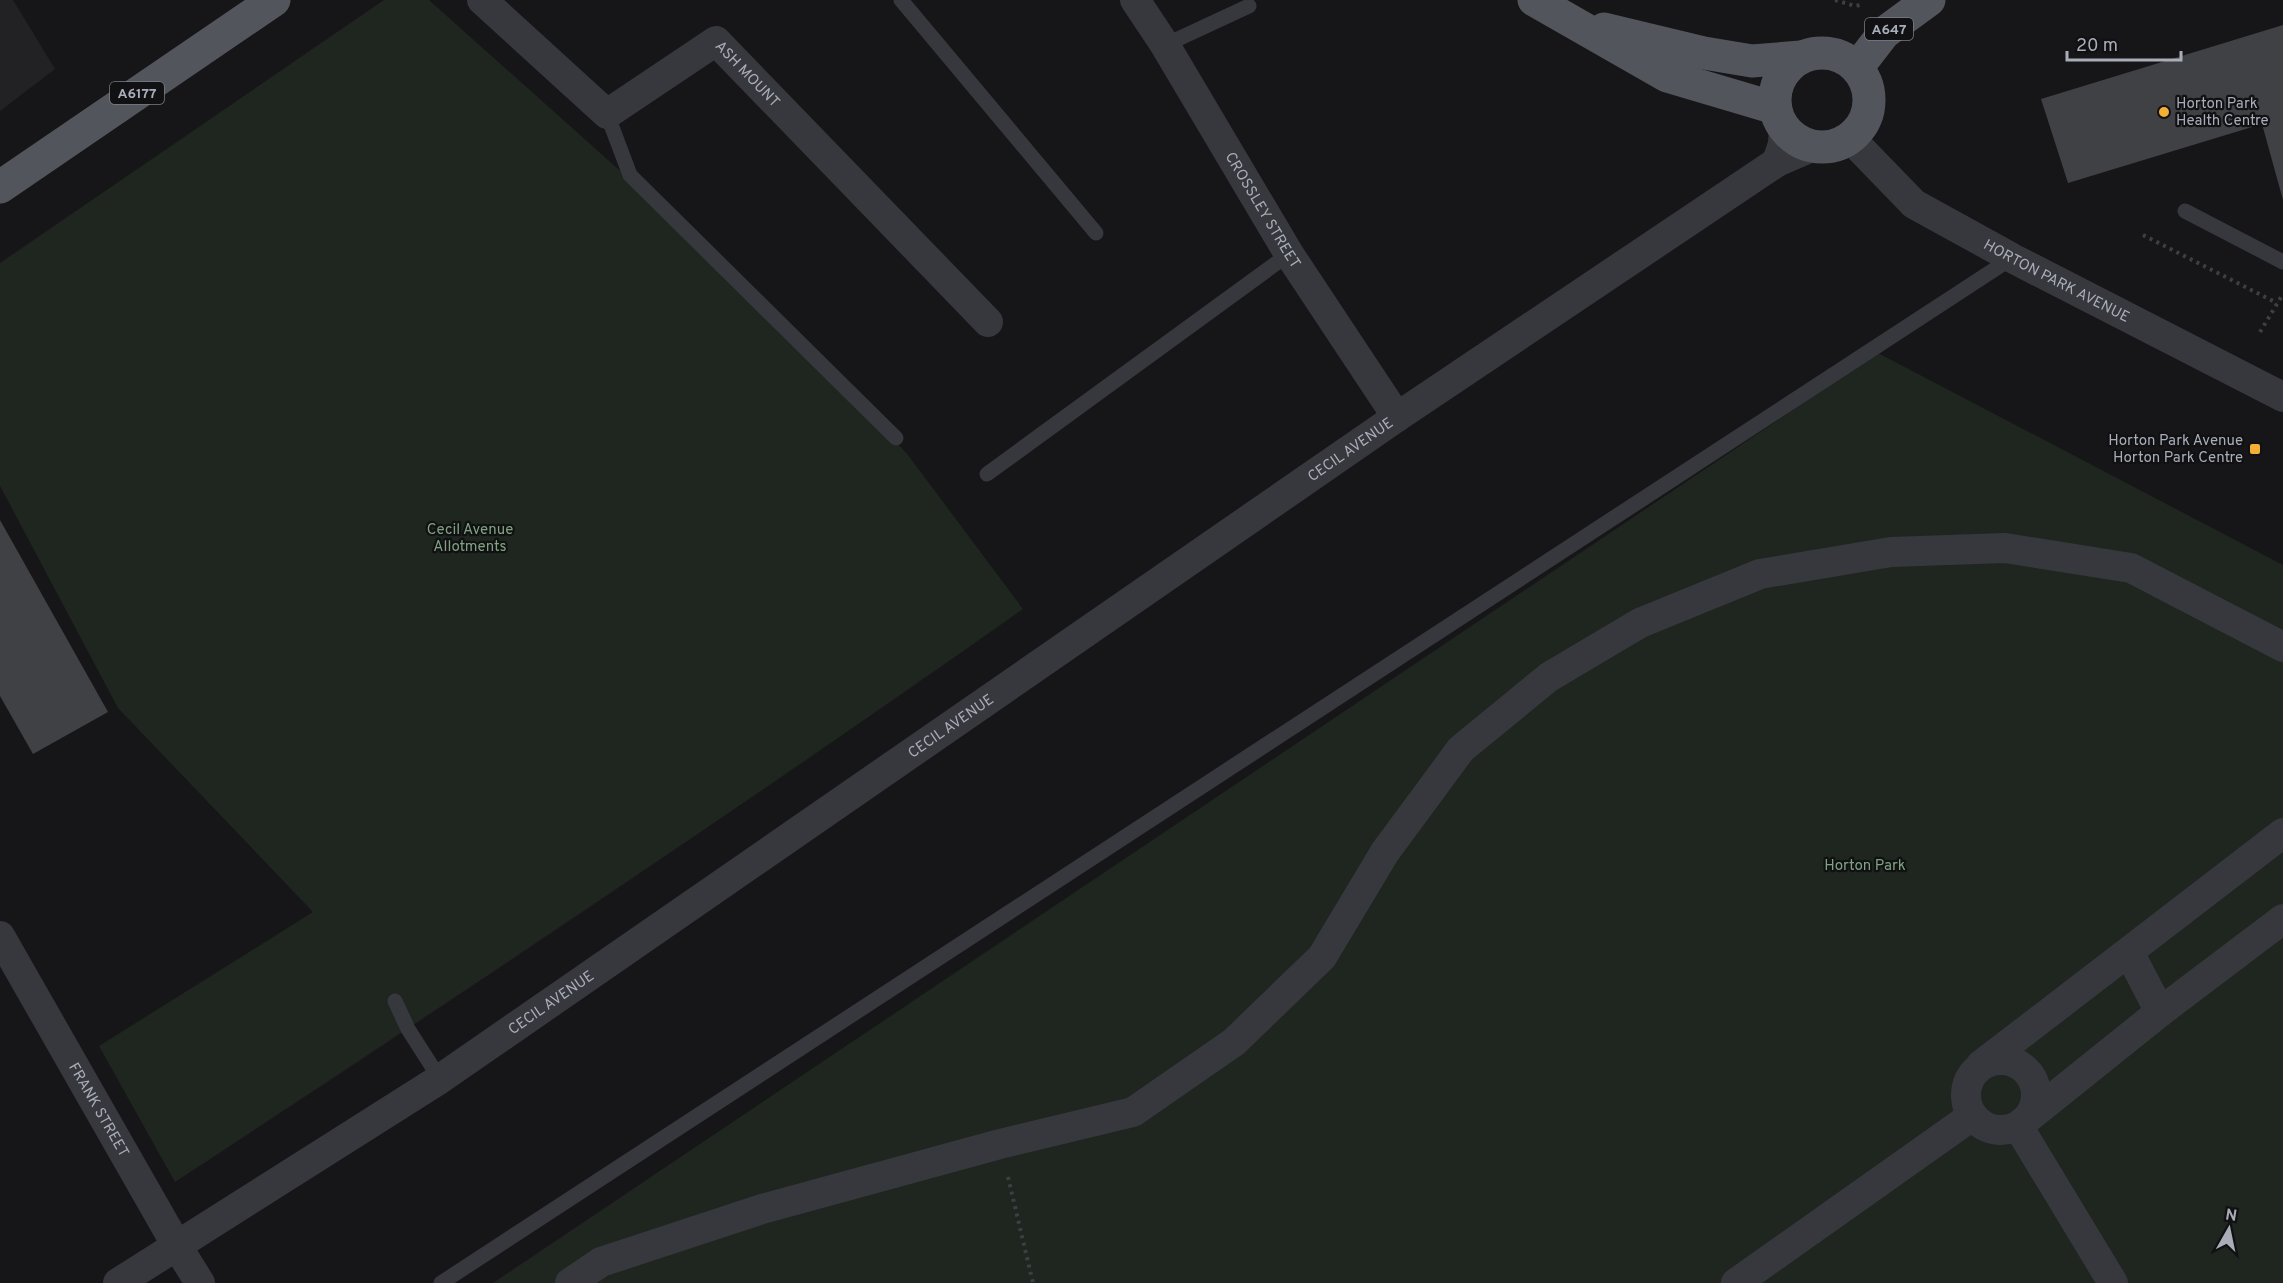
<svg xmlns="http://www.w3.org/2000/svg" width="2283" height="1283" font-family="Overpass,sans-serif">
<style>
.built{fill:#222225}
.green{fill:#1e261f}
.building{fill:#404145}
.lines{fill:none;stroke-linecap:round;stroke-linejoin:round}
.path{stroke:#3d3f44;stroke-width:4;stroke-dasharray:3 4.5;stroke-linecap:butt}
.lane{stroke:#37383d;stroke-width:15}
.street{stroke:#37383d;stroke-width:30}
.primary{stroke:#53555c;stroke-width:33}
.poi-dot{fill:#f2b134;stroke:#111113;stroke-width:2}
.labels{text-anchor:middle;stroke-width:4.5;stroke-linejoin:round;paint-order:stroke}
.shield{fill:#111113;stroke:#7b7e86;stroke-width:1.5}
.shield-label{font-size:14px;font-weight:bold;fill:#a8adb8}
.street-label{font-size:15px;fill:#a8adb8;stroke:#111113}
.poi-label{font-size:15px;fill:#a8adb8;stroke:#111113;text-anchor:start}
.park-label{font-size:15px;fill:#7fa381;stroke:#111113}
</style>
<rect width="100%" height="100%" fill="#161618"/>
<path class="built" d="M0,0H13L55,69L0,111Z"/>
<g class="green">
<path d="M384,0H429L778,312L908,455L1023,609C744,806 460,995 175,1182L99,1046L313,912L118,708L0,486V263Z"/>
<path d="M1878,353L2283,565V1283H493Z"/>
</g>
<g class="building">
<path d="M2283,25V200L2262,124L2068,183L2041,99Z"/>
<path d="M0,520L108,712L33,754L0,696Z"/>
</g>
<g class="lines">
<g class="path">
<path d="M1835,0L1855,6L1860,5"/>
<path d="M2143,235L2277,303"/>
<path d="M2260,332L2283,294"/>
<path d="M1008,1177L1033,1283"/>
</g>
<g class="lane">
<path d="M901,0L1096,233"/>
<path d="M1165,45L1249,6"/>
<path d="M607,114L630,175L896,438"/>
<path d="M2185,211L2283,262"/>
<path d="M987,474L1289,254"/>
<path d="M395,1001L408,1029L440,1079"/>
<path d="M441,1283L2012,258"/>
</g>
<g class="street">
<path id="s1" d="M482,0L607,114L716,41L988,322"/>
<path id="s2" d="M1135,0L1165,45L1289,254L1397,417"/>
<path d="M1784,128L1783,144L1777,162L1814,146"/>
<path id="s3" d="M1850,138L1914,204L2012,258L2283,397"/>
<path id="s4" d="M0,936L177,1246L200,1283"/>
<path d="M2129,952L2160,1012"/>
<circle cx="2001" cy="1095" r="35"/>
<path d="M1981,1065L2283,833"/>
<path id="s5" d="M118,1283L440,1079L1397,417L1777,162"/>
<path d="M570,1283L601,1262L762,1209L1000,1144L1133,1112L1234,1042L1322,957L1385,852L1461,749L1549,677L1640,623L1760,574L1891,552L2005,548L2131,568L2283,647"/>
<path d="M1736,1283L1972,1116"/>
<path d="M2113,1283L2018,1126L2160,1012L2283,919"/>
</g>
<g class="primary">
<path d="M1534,0L1667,76L1775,108"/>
<path d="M1604,29L1704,53L1752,61L1801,57"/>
<circle cx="1822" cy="100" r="47"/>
<path d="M1857,68L1884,33L1929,0"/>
<path d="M0,187L274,0"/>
</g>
</g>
<g class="poi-dot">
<circle cx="2164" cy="112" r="6"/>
<rect x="2249" y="443" width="12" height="12" rx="3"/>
</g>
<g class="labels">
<g class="shield">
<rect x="1865" y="18" width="48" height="22" rx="4.5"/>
<rect x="110" y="82" width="54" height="22" rx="4.5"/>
</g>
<g class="shield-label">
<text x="1889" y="34">A647</text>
<text x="137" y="98">A6177</text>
</g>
<g class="street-label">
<text dy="5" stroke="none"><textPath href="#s1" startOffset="346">ASH MOUNT</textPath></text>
<text dy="5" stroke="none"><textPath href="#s2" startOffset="246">CROSSLEY STREET</textPath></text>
<text dy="5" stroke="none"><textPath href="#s3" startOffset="254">HORTON PARK AVENUE</textPath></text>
<text dy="5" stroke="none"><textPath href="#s5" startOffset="1488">CECIL AVENUE</textPath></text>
<text dy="5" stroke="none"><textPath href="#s5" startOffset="1002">CECIL AVENUE</textPath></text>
<text dy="5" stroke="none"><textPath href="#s5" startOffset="516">CECIL AVENUE</textPath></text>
<text dy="5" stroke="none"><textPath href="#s4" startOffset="200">FRANK STREET</textPath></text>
</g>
<g class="poi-label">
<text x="2176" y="108">Horton Park<tspan x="2176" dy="17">Health Centre</tspan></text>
<text x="2243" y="445" text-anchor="end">Horton Park Avenue<tspan x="2243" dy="17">Horton Park Centre</tspan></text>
</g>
<g class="park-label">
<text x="470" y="534">Cecil Avenue<tspan x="470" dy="17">Allotments</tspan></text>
<text x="1865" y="870">Horton Park</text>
</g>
</g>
<g transform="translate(2229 1229) rotate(9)" stroke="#111113" stroke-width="4.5" paint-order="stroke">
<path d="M0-4.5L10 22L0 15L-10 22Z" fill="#a8adb8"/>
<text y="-9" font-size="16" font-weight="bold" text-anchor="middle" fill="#a8adb8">N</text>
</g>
<path d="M2067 51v9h114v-9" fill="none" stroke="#a8adb8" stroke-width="3"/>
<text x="2076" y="51" font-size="18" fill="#a8adb8" stroke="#111113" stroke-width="4.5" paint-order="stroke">20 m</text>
</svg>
